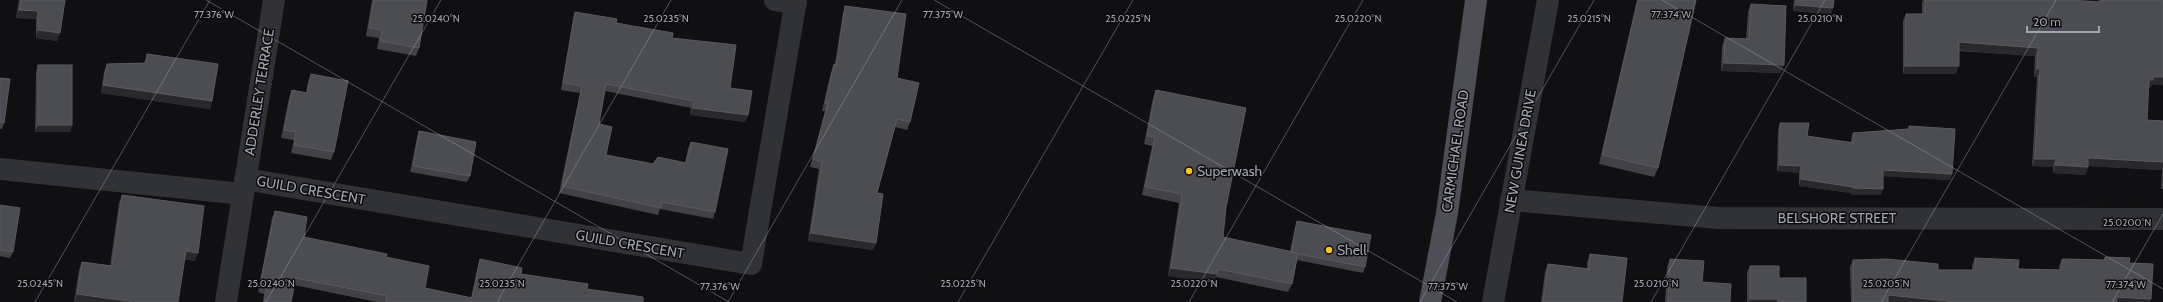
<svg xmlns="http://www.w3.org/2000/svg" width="2163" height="302" font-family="Cabin,sans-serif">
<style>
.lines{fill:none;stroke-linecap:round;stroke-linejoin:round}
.minor{stroke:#313237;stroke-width:22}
.primary{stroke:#4d4e56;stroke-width:22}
.wall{fill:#414147}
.shaded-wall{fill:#29292d}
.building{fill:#4c4c53;stroke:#595a62}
.ticks{fill:none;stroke:#a1a5b3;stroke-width:1;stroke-opacity:0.45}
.poi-dot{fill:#f6c425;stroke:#0c0b0d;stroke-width:1.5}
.labels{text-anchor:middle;stroke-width:3;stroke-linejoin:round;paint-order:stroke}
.street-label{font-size:14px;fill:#a1a5b3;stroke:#0c0b0d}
.poi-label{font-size:14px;fill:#a1a5b3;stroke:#0c0b0d;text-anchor:start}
.ticks-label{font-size:10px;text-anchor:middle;fill:#a1a5b3;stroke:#0c0b0d;stroke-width:3;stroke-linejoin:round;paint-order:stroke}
</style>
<rect width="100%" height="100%" fill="#101012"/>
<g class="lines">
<g class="minor">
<path d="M775,0L796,3"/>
<path d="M0,169L243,194"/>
<path d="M245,179L751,264L796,0"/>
<path d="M1511,200L1718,218L2163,219"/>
<path d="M226,302L274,0"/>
<path d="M1493,302L1548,0"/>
</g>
<path class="primary" d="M1430,302L1447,213L1476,0"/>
</g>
<g class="wall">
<path d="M19,0H65L60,33L57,41L36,38V19L16,18Z"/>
<path d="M372,0H427L419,48L416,56L377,49L379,38L366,36Z"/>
<path d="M1637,0H1696L1658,168L1654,177L1599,164Z"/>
<path d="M1794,0H1834L1831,14L1793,11Z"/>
<path d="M1923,0L2098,2L2099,0H2163V85H2152L2150,88H2148L2147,120L2163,121V189H2161L2162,170L2088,166L2085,175L2053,173V167L2032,166L2037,77H2034L2035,56L1959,51L1956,74H1903V21L1906,14H1922V3Z"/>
<path d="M1751,4L1781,73L1721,71L1722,46L1725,38L1746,39L1748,12Z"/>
<path d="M845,6L897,78L910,122L907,130L895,127L877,193L876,243L873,250L808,241L819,169L810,167L825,111H822L831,72L834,64H835L843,13Z"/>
<path d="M575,12L672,38L730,88L748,115L745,122L690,115L691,108L605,91L599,124L606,155L653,164L685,163L688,149L691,142L715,212L713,219L660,209L658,215L559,193L580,93L561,90L573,19Z"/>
<path d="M147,54L212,101L210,109L101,93L104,72L107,64L144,63Z"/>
<path d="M38,65L72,125L70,132H35L36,72Z"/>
<path d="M311,74L334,152L331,160L291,153L294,140L281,138L289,98L292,90L306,93L308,82Z"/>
<path d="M0,78L4,123L2,129H0Z"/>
<path d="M1156,90L1226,207L1223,237L1290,252L1295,227L1297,221L1365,267L1363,273L1297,260L1292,284L1288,292L1216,277L1214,283L1168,276L1179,203L1142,195L1152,146L1144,144L1153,98Z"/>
<path d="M1780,123L1807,136L1851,142V139L1853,133L1908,129L1909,126L1952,174L1950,180L1883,176L1881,195H1851V193L1799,186V173L1777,171L1778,130Z"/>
<path d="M419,131L470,176L467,182L410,172L417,138Z"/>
<path d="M122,195L195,261L184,259L74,302L79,270L82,262L110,266L119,203Z"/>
<path d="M0,205L13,252L10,258L0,256Z"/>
<path d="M275,211L304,237L386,257L425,288L471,298L478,266L480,259L521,274L643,302H377L294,285L291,302H263L264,294L258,292L272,218Z"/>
<path d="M1590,254L1622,302H1541L1545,272L1548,264L1587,269V262Z"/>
<path d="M2105,257L2129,263L2151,299L2150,302H1851L1850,267L1853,260L1938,270H1972V266L1975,258L2018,269L2059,270V266L2062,259L2104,260Z"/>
<path d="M1670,259L1702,282L1730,302H1665L1667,267Z"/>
<path d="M1750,266L1779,278L1806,302H1747V272Z"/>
</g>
<g class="shaded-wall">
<path d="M1796,5L1833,8L1831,14L1793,11Z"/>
<path d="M19,10L38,11L36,19L16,18Z"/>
<path d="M38,30L60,33L57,41L36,38Z"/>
<path d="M1959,42L2038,48L2035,56L1956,50Z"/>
<path d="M1724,63L1784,65L1781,73L1721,71Z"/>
<path d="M1905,66H1959L1956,74H1903Z"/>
<path d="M2037,69H2040L2037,77H2034Z"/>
<path d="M2153,77H2163V85H2152L2150,88H2146L2149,80Z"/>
<path d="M103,85L212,101L210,109L101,93Z"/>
<path d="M693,108L748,115L745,122L690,115Z"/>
<path d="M38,125H72L70,132H35Z"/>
<path d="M2088,158L2163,162V167L2162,170L2085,166Z"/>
<path d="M2035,159H2056L2053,167L2032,166Z"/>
<path d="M1780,165L1801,166L1799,173L1777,171Z"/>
<path d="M2055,165L2088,167L2085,175L2053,173Z"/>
<path d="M1883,170L1952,174L1950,180L1880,176Z"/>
<path d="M1801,179L1853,187L1851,193L1799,186Z"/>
<path d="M1853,188L1883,189L1881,195H1851Z"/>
<path d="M811,233L876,243L873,250L808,241Z"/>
<path d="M186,251L198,253L195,261L183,259Z"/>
<path d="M1171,268L1217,274L1214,283L1168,276Z"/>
<path d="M77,294L134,302H74Z"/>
<path d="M1888,295L1955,302H1885Z"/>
<path d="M2117,297L2151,299L2150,302H2115Z"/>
<path d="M1750,299H1778L1777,302H1749Z"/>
</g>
<g class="building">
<path d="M21,0H65L60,33L38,30V11L19,10Z"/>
<path d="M374,0H427L419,48L380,41L382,30L369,28Z"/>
<path d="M1638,0H1696L1658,168L1602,155Z"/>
<path d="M1796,0H1834L1833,8L1796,5Z"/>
<path d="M1925,0H2068L2101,2V0H2163V77H2153V80H2149L2147,120L2163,121V162L2088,158V167L2055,165L2056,159H2035L2040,69H2037L2038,48L1959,42V66H1905L1906,14H1925Z"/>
<path d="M1751,4L1786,6L1784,65L1724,63L1725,38L1749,39Z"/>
<path d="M845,6L906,14L897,78L919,83L910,122L897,119L877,193L883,194L876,243L811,233L822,162L813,159L828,103H825L834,64L836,65Z"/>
<path d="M575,12L617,19L616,23L673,33L672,38L736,45L730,88L752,91L748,115L693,108L694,101L606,84L599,124L612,127L606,155L653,164L658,157L686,163L691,142L728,149L715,212L662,202L661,208L562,186L582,86L563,83Z"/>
<path d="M147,54L218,64L212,101L103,85L107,64L146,63Z"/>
<rect x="38" y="65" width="34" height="60"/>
<path d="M311,74L348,81L334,152L294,145L296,132L284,130L292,90L307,93Z"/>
<path d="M0,78L10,79L4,123L0,122Z"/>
<path d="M1156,90L1246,108L1226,207L1223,237L1298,253L1292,284L1218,269L1217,274L1171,268L1182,194L1145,187L1155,137L1147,136Z"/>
<path d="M1780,123H1809L1807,136L1853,143V133L1909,129V126L1955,129L1952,174L1883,170V189L1853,188V187L1801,179V166L1780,165Z"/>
<path d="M419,131L476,142L470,176L413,166Z"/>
<path d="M122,195L204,206L198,253L186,251L178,302H134L77,294L82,262L112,266Z"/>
<path d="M0,205L20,208L13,252L0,250Z"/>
<path d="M275,211L307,217L304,237L387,254L386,257L429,266L425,288L472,298L480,259L522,268L521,274L588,284L587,289L643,297V302H386L387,296L296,278L291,302H264L267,286L260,285Z"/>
<path d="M1297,221L1371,235L1365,267L1298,254V253L1291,252Z"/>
<path d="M1590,254L1627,258L1622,302H1543L1548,264L1589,269Z"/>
<path d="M2105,257L2130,258L2129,263L2153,264L2151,299L2117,297L2116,302H1955L1888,295V302H1853V260L1887,259L1938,264V270H1975V258L2019,260L2018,269L2062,270V259L2105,260Z"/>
<path d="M1670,259L1704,261L1702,282L1731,284L1730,302H1668Z"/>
<path d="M1750,266H1779V278H1806V302H1778V299H1750Z"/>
</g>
<path class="ticks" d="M206,0L729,302M934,0L1457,302M1662,0L2163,289M35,302L210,0M266,302L441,0M497,302L671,0M728,302L902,0M958,302L1133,0M1189,302L1363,0M1420,302L1594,0M1651,302L1825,0M1881,302L2056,0M2112,302L2163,214"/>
<g class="poi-dot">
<circle cx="1189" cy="171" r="4"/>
<circle cx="1329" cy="250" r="4"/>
</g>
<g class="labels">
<g class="street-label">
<text transform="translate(259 92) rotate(-81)" y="5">ADDERLEY TERRACE</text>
<text transform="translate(1455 151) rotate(-82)" y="5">CARMICHAEL ROAD</text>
<text transform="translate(1520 151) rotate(-80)" y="5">NEW GUINEA DRIVE</text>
<text transform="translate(311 190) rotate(10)" y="5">GUILD CRESCENT</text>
<text x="1837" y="223">BELSHORE STREET</text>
<text transform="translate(630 244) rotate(10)" y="5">GUILD CRESCENT</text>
</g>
<g class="poi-label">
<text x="1197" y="176">Superwash</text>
<text x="1337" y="255">Shell</text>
</g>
</g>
<g class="ticks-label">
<text x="214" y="18">77.376°W</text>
<text x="943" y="18">77.375°W</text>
<text x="1671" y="18">77.374°W</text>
<text x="436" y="22">25.0240°N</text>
<text x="666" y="22">25.0235°N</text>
<text x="1358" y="22">25.0220°N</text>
<text x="1589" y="22">25.0215°N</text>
<text x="1820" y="22">25.0210°N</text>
<text x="1128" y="22">25.0225°N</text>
<text x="2127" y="226">25.0200°N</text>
<text x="40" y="287">25.0245°N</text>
<text x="271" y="287">25.0240°N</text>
<text x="502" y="287">25.0235°N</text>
<text x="963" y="287">25.0225°N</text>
<text x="1194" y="287">25.0220°N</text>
<text x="1656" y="287">25.0210°N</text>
<text x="1886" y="287">25.0205°N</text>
<text x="2126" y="288">77.374°W</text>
<text x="720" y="290">77.376°W</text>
<text x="1448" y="290">77.375°W</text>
</g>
<path d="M2027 26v6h72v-6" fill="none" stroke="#a1a5b3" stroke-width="2"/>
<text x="2033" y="26" font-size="12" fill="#a1a5b3" stroke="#0c0b0d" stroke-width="3" paint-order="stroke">20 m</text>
</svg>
